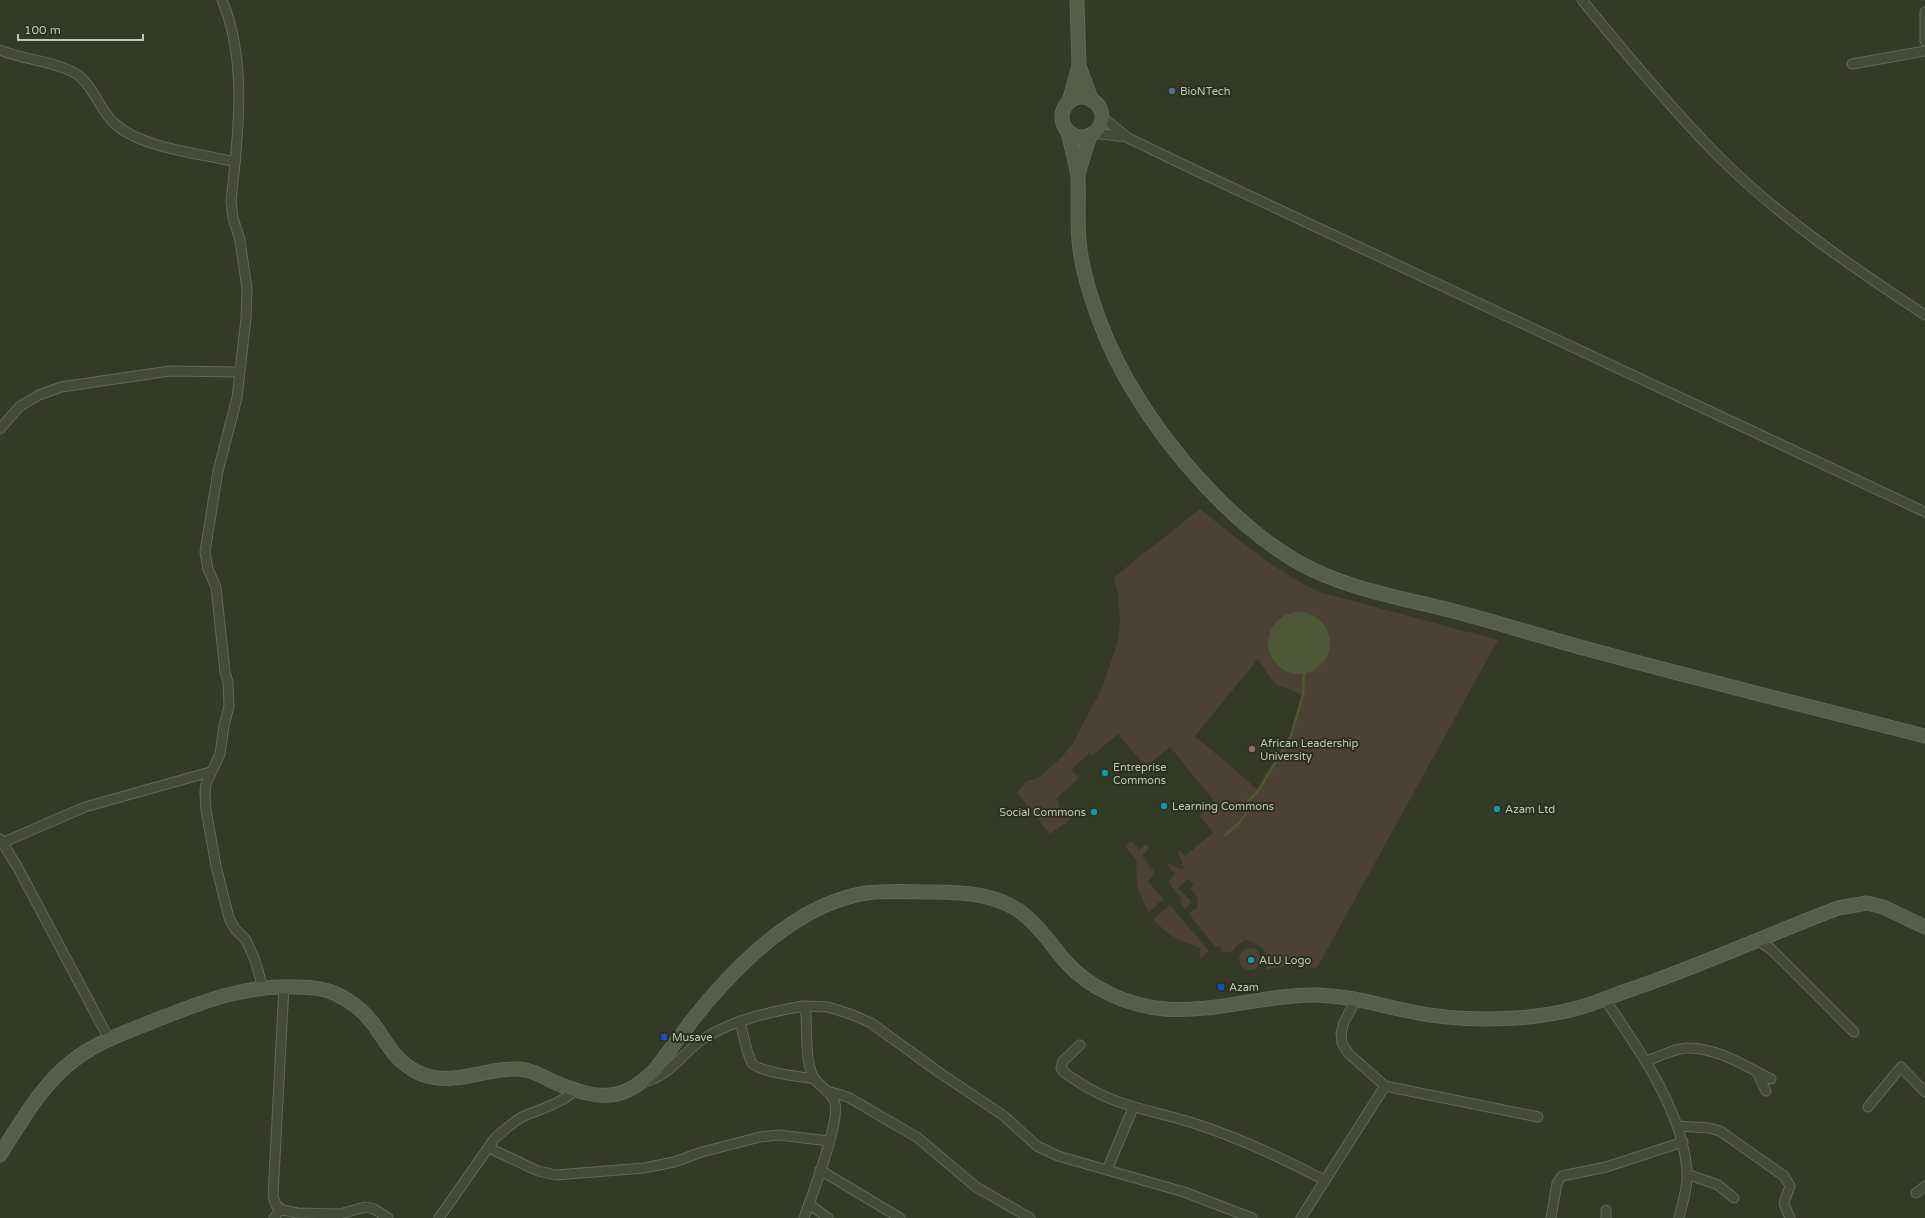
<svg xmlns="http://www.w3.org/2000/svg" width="1925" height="1218" font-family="'Varela Round',sans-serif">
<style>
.green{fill:#4b4135;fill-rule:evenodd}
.water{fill:#4f5836}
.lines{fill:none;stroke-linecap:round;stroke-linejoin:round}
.stream{stroke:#4f5836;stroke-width:2.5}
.minor-casing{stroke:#646857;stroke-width:11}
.secondary-casing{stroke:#646857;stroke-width:15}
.minor{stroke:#464a39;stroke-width:9}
.secondary{stroke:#565d48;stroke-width:13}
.service-dot{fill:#5c6f8a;stroke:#2a2f1e;stroke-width:1.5}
.education-dot{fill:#8d6e63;stroke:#2a2f1e;stroke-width:1.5}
.culture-dot{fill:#0f9aa8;stroke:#2a2f1e;stroke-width:1.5}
.transit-dot{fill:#1a4fb4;stroke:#2a2f1e;stroke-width:1.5}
.labels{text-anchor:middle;stroke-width:4;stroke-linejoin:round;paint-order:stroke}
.poi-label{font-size:11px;fill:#c1c6b5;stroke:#2a2f1e;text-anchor:start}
</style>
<rect width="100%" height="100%" fill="#343a26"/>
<g class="green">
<path d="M1200,509C1238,539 1275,571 1319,592L1498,640L1317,968L1290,965L1266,970C1269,950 1264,945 1245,940L1236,946L1232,953L1220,951L1222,949L1219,946L1216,948L1189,914L1197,908L1198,898L1190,889L1194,885L1188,879L1178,888L1192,902L1185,909L1180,902L1182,900L1168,882L1175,874L1166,863L1183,870L1184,868L1178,851L1179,850L1185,856L1213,833L1200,816L1215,802L1170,747L1146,767L1118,734L1092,756L1090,753L1071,770L1079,778L1056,799L1060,804L1058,806L1071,819L1050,834L1017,793L1026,781L1038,778L1062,757L1073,743L1102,688L1117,644L1120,622L1118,594L1114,577ZM1258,659L1274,683L1303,695L1291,736L1258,790L1195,736Z"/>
<path d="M1131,841L1139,850L1146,844L1149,848L1142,856L1155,873L1148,881L1163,899L1148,913L1137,886L1136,860L1125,846Z"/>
<path d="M1170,905L1209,951L1202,957H1200V948C1178,940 1170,937 1153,919Z"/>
<circle cx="1250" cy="959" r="11"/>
</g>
<circle class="water" cx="1299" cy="643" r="31"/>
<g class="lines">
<path class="stream" d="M1225,835L1238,824L1246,814L1248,801L1258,791L1291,736L1303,695L1304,673"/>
<defs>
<g id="minor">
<path d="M222,0C248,61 238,137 231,201L233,218L240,240L247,289L246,318L237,398L218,471L205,552L208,569L216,587L225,672L228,682L229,706L224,726L220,754L206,784L205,792L206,810L216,866L229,918L235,929L246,940L255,960L263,988"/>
<path d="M1582,0C1625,53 1669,106 1717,155C1779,217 1852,267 1925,315"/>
<path d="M1925,12V41"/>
<path d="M0,50C23,60 51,60 73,72C92,82 98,107 113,122C139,148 199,153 235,162"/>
<path d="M1852,64L1925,51"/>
<path d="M1101,116L1128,138L1203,174L1925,512"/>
<path d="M1093,133L1127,137"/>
<path d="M0,429L20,406L39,395L61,387L170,371L239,372"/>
<path d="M0,839L18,868L109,1039"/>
<path d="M2,843L85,807L210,772"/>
<path d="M1757,940L1771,949L1854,1032"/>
<path d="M284,986L273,1196L276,1205L283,1210L297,1213L340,1214L365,1207L374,1209L388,1218"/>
<path d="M1357,998L1344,1022L1341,1034L1342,1043L1348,1053L1385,1086L1538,1117"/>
<path d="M1604,998C1638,1048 1684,1112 1687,1173C1688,1188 1682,1204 1679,1218"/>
<path d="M803,1006L828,1007L853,1015L871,1023L940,1073L1004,1116L1037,1146L1058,1156L1184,1192L1252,1218"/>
<path d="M740,1021C743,1033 746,1052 752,1063C758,1072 802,1077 814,1079"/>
<path d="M1080,1045L1063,1061L1061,1068C1065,1075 1073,1078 1080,1083C1118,1108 1158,1111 1199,1125C1242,1139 1284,1159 1324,1180"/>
<path d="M1646,1061C1659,1057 1674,1048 1688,1048C1718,1048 1745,1066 1771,1079"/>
<path d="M1757,1072L1766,1091"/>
<path d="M644,1082C672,1076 684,1049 708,1036C737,1019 770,1012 803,1006L806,1014C807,1032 805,1063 814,1078C819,1087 833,1092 835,1103C840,1123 812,1195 804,1218"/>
<path d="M827,1091L848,1097L918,1138L976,1187L1030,1218"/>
<path d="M1868,1107L1901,1067L1925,1092"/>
<path d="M1678,1126L1709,1128L1720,1131L1784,1176L1790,1186C1784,1205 1781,1198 1790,1218"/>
<path d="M489,1148L538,1171L556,1175L644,1168L674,1162L702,1152L760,1137L779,1135L829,1141"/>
<path d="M820,1170L900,1218"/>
<path d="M1107,1170L1133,1108"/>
<path d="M1687,1174L1718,1185L1734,1198"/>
<path d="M1916,1193L1925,1186"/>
<path d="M809,1204L828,1218"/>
<path d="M274,1218L280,1210H283"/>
<path d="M439,1218L495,1138C504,1130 512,1123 522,1117C540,1109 561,1104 575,1090"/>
<path d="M1301,1218L1385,1086"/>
<path d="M1551,1218L1557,1183L1562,1176L1606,1167L1683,1142"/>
<path d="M1606,1218V1210"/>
</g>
<g id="secondary">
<path d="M1077,0L1079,66L1092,101"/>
<circle cx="1082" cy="117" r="20"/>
<path d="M1069,102L1079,66"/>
<path d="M1068,132C1071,146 1076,162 1078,177C1079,199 1077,220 1079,241C1082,275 1095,311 1108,342C1144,423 1219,515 1296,561C1348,591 1411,599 1468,615C1509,626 1550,639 1591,650C1702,680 1814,708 1925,736"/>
<path d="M1078,174L1090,135"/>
<path d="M0,1155C22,1120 44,1081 78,1057C100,1041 126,1032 151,1022C199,1003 245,984 298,987C311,987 324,988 336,994C350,1000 365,1012 374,1025C388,1044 394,1060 417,1072C453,1090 489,1064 526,1070C536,1072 545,1078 554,1082C571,1089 592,1097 610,1095C627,1094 641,1083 653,1072C674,1046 692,1018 714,994C754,949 805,903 866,893C888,890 911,892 932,892C965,892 1001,894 1027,917C1042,930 1053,947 1066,962C1090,989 1129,1006 1165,1009C1214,1013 1267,994 1317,995C1351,996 1375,1004 1408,1011C1434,1017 1460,1019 1487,1019C1518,1019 1549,1016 1578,1008C1597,1003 1616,994 1635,988C1704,964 1770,934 1838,908L1867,903L1883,907L1925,927"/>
</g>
</defs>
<use href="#minor" class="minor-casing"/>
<use href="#secondary" class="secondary-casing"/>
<use href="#minor" class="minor"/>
<use href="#secondary" class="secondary"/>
</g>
<circle class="service-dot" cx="1172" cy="91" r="4"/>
<circle class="education-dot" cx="1252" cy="749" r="4"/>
<g class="culture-dot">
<circle cx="1105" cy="773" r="4"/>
<circle cx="1164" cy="806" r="4"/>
<circle cx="1497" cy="809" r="4"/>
<circle cx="1094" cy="812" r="4"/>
<circle cx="1251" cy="960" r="4"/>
</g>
<g class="transit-dot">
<rect x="1217" y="983" width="8" height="8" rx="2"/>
<rect x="660" y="1033" width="8" height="8" rx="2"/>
</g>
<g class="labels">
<g class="poi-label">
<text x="1180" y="95">BioNTech</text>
<text x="1260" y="747">African Leadership<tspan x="1260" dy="13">University</tspan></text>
<text x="1113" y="771">Entreprise<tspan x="1113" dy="13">Commons</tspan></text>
<text x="1172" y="810">Learning Commons</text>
<text x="1505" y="813">Azam Ltd</text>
<text x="1086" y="816" text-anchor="end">Social Commons</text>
<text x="1259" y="964">ALU Logo</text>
<text x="1229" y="991">Azam</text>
<text x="672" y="1041">Musave</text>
</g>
</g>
<path d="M18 34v6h125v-6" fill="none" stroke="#c1c6b5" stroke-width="2"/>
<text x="24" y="34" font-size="12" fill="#c1c6b5" stroke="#2a2f1e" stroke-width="3" paint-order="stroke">100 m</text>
</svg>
